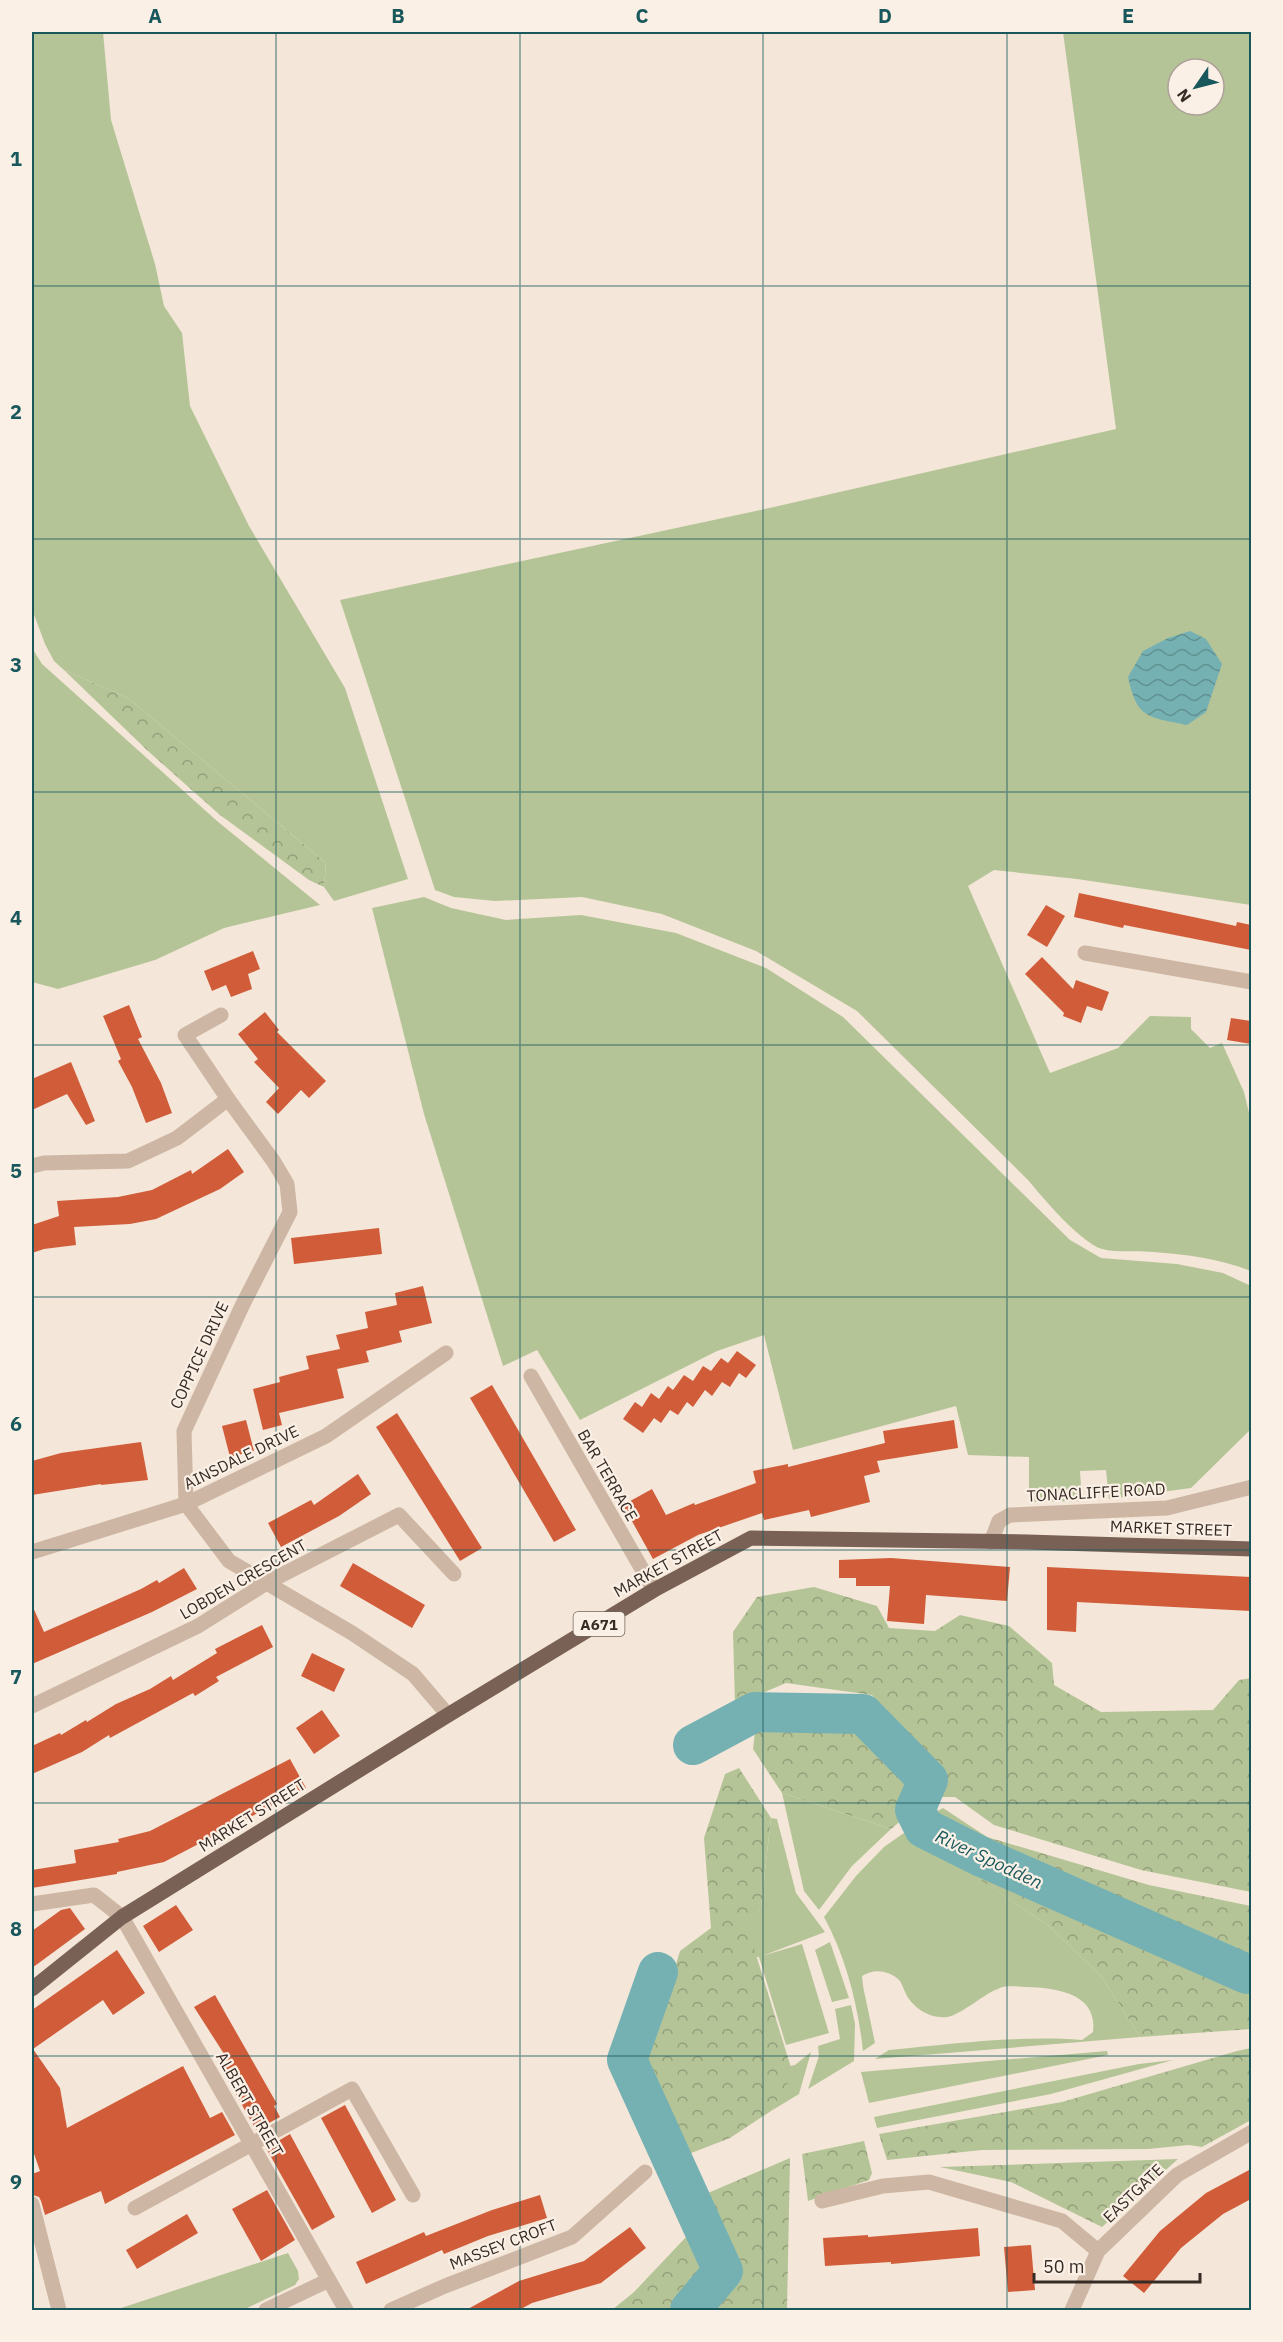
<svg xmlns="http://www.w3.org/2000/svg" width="1283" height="2342" viewBox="0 0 1283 2342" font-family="'IBM Plex Sans',sans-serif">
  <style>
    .green { fill: #b5c497; fill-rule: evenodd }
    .forest { fill: url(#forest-crowns) }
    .water { fill: url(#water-waves) }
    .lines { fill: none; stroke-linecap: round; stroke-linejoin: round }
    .river { stroke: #75b1b3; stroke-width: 40 }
    .building { fill: #d15c39 }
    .street { stroke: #cdb6a3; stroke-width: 15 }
    .primary { stroke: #7a6155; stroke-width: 15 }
    .grid { fill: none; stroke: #18585c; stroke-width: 1.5; stroke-opacity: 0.55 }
    .labels { text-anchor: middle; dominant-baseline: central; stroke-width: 4.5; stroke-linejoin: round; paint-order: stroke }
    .shield { fill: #fbf0e5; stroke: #72665f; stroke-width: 1.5 }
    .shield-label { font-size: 15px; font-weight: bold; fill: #372b26 }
    .street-label { font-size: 16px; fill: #372b26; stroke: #fbf0e5 }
    .water-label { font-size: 18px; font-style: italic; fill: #18585c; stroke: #fbf0e5 }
    .neatline { fill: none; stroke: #18585c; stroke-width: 2 }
    .grid-label { font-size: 20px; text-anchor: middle; font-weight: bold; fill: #18585c }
  </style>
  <defs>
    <pattern id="forest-crowns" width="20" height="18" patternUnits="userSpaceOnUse" patternTransform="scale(1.5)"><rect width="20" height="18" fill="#b5c497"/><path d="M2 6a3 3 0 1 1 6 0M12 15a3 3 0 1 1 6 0" fill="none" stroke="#949f7b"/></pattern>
    <pattern id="water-waves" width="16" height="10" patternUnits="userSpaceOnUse" patternTransform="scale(1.5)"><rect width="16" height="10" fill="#75b1b3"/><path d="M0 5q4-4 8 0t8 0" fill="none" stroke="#619091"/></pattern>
  </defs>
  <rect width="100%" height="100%" fill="#f4e6d8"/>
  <g class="green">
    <path d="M32,32H103L111,120L155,264L164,306L182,333L190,406L249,526L345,688L408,879L334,901L324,887L326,863L128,698L64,670L54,661L45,644L32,609Z"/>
    <path d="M1063,32H1251V905L1077,879L994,870L968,886L1050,1073L1118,1048L1150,1016L1191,1017V1029L1210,1048L1222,1043L1244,1092L1251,1121V1271C1220,1259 1186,1254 1153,1252C1137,1250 1117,1253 1102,1249C1081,1243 1042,1197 1028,1180L857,1011L756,951L662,914L582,897L495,901L454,897L435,890L340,600L774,507L1116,429ZM1178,69H1214V105H1178Z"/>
    <path d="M32,648L42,664L217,821L320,905L224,928L155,960L58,989L32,982Z"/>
    <path d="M424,897L451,908L506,920L581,915L676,933L766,968L843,1017L1070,1240L1101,1258L1177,1264L1223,1273L1251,1286V1429L1191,1488L1109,1499L1106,1470L1080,1471L1082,1501L1029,1502V1457L968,1455L956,1406L793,1450L764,1335L717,1351L580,1420L537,1350L503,1366L424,1114L372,908Z"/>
    <path d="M782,1793L891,1829L852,1866L819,1910L804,1891Z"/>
    <path d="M771,1818L777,1819L796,1893L825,1932L762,1956L802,1944L829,2033L786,2045L759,1957H756L748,1932L761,1906Z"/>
    <path d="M911,1828L922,1840L1049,1926L1101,1976L1140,2037L875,2059L889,2050C953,2044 1018,2035 1082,2040L1093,2032C1098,1993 1056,1988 1027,1987C1019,1987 1007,1985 1000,1988C985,1993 961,2015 947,2017C930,2019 913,2008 906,1994C904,1990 902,1984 900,1981C890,1970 874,1968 862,1976L863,1986L875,2043L863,2051C858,2005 846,1957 824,1917L856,1876L884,1847Z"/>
    <path d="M830,1942L849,1998L832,2002L815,1950Z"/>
    <path d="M851,2005L855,2024L854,2061L808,2089L819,2056L818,2046L840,2039L835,2009Z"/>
    <path d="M1107,2051L1108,2055L869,2103L861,2072Z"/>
    <path d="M811,2052L799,2094L771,2111L792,2074L790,2066L795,2065Z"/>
    <path d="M1173,2060L1051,2094L877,2128L874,2117L1139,2064Z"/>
    <path d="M288,2253L298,2271L299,2279L295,2285L243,2310H115Z"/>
  </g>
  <g class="forest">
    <path d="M64,670L128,698L326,863L324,887L309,880L220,815L148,751Z"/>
    <path d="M814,1587L877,1606L889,1628L935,1631L960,1615L1009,1626L1052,1663L1054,1685L1101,1712L1213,1710L1239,1680L1251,1678V1892L1141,1870L994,1825L955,1797H936L933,1776L872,1695L786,1683L735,1705L733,1632L757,1597Z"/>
    <path d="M756,1724L854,1729L919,1781L904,1818L891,1829L782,1793L753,1749Z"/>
    <path d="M739,1768L771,1818L761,1906L749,1932L793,2074L771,2111L730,2138L681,2157L644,2071L680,1951L711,1928L704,1838L725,1774Z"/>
    <path d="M943,1808L987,1837L1149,1885L1251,1906V1964L970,1846L928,1825L924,1819Z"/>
    <path d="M921,1840L1246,1981H1251V2029L1140,2037L1101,1976L1049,1926Z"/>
    <path d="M1251,2048V2120L1202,2147L1189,2145L1148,2149L982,2150L887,2160L879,2134L1062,2102L1237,2051Z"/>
    <path d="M864,2141L872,2173L869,2180L808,2201L802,2154Z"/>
    <path d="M790,2158L787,2310H706L734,2277L701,2196Z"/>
    <path d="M1178,2159L1102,2227L1011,2182L940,2167Z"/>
    <path d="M683,2203L714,2273L681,2310H612L634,2292L687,2236L674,2204Z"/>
  </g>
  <path class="water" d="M1190,631L1206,639L1222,664L1206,712L1187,725C1148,717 1137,719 1128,677L1143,651L1168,638Z"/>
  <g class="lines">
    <g class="river">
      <path d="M693,1745L755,1712L863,1714L928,1780L915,1810L924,1828L984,1858L1247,1974L1252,1973"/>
      <path d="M658,1972L627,2060L723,2271L690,2310"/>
    </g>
  </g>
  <g class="building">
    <path d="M1079,893L1236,926L1237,922L1251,925V950L1124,925L1123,928L1074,917Z"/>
    <path d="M1046,905L1065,916L1047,947L1027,935Z"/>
    <path d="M253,951L260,969L248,974L252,989L231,997L226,985L212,991L204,971Z"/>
    <path d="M1042,957L1073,989L1076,980L1109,992L1102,1011L1087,1006L1081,1023L1063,1016L1064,1013L1025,974Z"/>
    <path d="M129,1005L142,1037L138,1039L161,1083L172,1113L146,1123L132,1087L118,1061L121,1059L103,1016Z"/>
    <path d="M265,1012L279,1030L277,1032L326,1081L309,1098L301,1090L278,1114L266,1102L279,1088L254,1062L258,1059L238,1034Z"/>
    <path d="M1231,1018L1251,1021V1044L1227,1040Z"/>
    <path d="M71,1062L95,1121L86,1125L67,1094L32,1110V1079Z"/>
    <path d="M228,1149L244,1172L220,1189L156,1219L130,1224L74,1227L76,1245L44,1249L32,1253V1225L59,1216L57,1201L118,1197L152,1190L191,1170L192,1174Z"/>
    <path d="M379,1228L382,1254L294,1264L291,1238Z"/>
    <path d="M423,1286L432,1323L399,1331L402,1342L366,1351L369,1362L337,1369L344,1398L279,1413L282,1425L263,1430L253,1389L280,1382L279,1377L309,1369L306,1356L340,1349L336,1335L368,1328L365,1312L397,1305L395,1293Z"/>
    <path d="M737,1351L756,1365L746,1378L739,1373L730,1387L722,1382L712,1396L705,1390L693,1407L687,1402L678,1415L670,1410L661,1423L654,1418L643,1433L623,1419L635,1402L642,1407L651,1393L659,1399L668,1386L673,1390L684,1375L693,1381L703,1366L711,1371L721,1358L728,1363Z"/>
    <path d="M492,1385L576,1530L554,1542L470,1398Z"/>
    <path d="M397,1413L482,1548L460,1561L376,1427Z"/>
    <path d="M246,1420L254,1451L230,1457L222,1426Z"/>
    <path d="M954,1420L958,1448L877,1461L880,1472L864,1476L870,1502L811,1517L809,1510L764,1520L762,1513L698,1535L653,1559L623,1505L652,1489L666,1515L694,1503L695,1505L756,1483L753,1471L788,1464V1467L885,1443L883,1431Z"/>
    <path d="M141,1442L148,1480L101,1485V1484L32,1495V1461L61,1453Z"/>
    <path d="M358,1474L371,1494L339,1516L281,1547L268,1523L311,1500L314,1505Z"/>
    <path d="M891,1558L1010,1567L1007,1601L926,1595L924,1624L887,1621L890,1586H856V1578H839V1560Z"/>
    <path d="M353,1563L425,1605L412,1628L340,1586Z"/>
    <path d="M1047,1567L1251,1577V1611L1077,1602L1076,1632L1047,1630Z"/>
    <path d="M184,1568L197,1589L152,1612L32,1664V1605L44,1632L141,1589L157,1580L159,1583Z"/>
    <path d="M262,1625L273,1647L216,1677L219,1681L195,1696L193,1693L110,1738L109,1735L82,1752L32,1774V1746L60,1733L61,1735L86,1720L87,1722L116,1704L150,1689L171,1676L173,1680L217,1653L215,1649Z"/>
    <path d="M312,1653L345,1669L334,1692L301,1676Z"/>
    <path d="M322,1710L340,1736L314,1754L296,1728Z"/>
    <path d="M290,1759L306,1788L164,1862L117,1872V1874L32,1888V1870L76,1863L74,1850L119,1842L118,1839L150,1831Z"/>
    <path d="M176,1905L193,1930L159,1952L143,1926Z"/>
    <path d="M70,1908L85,1929L32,1968V1931L61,1910Z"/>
    <path d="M117,1950L145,1993L113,2015L103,2000L33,2049L60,2088L67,2128L183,2066L210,2118L222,2112L235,2135L105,2204L101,2191L45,2215L41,2201L39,2197L33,2195L32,2186V2174L40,2171L32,2148V2010Z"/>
    <path d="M215,1995L277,2104L274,2106L280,2117L256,2130L218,2062L226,2057L194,2007Z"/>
    <path d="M345,2105L396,2200L372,2213L321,2118Z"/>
    <path d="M290,2134L335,2217L312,2230L266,2148Z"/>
    <path d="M1251,2169V2199L1223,2214L1181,2248L1144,2293L1123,2276L1160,2231L1206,2193Z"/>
    <path d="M267,2190L295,2240L261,2261L232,2209Z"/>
    <path d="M540,2195L547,2218L488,2236L444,2254L442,2250L366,2284L356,2262L424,2232L426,2236L492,2210Z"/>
    <path d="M187,2214L198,2233L137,2269L126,2250Z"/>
    <path d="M630,2227L646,2248L601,2283L532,2303L519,2310H466L519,2281L584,2261Z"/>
    <path d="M978,2228L980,2256L891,2264V2262L825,2266L823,2238L868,2235V2237Z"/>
    <path d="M1031,2245L1035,2290L1008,2292L1004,2247Z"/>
  </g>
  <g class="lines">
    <g class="street">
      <path d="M1085,953L1252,982"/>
      <path d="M221,1015L185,1035L228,1099L274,1162L287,1184L290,1212L243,1304L184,1431L186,1504L229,1561L352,1633L413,1674L448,1715"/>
      <path d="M32,1166L44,1163L128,1161L177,1138L228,1099"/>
      <path d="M531,1376L654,1590"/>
      <path d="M991,1542L999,1521L1010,1515L1167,1508L1252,1487"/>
      <path d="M32,1552L186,1504L326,1436L446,1353"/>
      <path d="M32,1706L198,1626L268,1582L399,1515L454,1574"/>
      <path d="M32,1904L94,1895L122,1917L346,2310"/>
      <path d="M822,2201L883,2186L929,2182L1062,2221L1098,2251"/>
      <path d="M32,2204L59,2310"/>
      <path d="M135,2208L352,2089L413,2195"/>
      <path d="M266,2310L327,2281"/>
      <path d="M391,2310L445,2286L572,2237L645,2172"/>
      <path d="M1072,2310L1098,2251L1177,2175L1252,2132"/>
    </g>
    <path class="primary" d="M32,1989L122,1917L448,1715L654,1590L751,1538L1028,1542L1252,1549"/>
  </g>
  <path class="grid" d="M276,32V2310M520,32V2310M763,32V2310M1007,32V2310M32,286H1252M32,539H1252M32,792H1252M32,1045H1252M32,1297H1252M32,1550H1252M32,1803H1252M32,2056H1252"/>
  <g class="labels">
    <rect class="shield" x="573.5" y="1612" width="51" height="24" rx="4.5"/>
    <g class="shield-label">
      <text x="599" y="1624">A671</text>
    </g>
    <g class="street-label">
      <text transform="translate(199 1355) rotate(-65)">COPPICE DRIVE</text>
      <text transform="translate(241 1457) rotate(-26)">AINSDALE DRIVE</text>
      <text transform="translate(608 1475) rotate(60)">BAR TERRACE</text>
      <text transform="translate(1096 1492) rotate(-3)">TONACLIFFE ROAD</text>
      <text transform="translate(1171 1528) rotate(2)">MARKET STREET</text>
      <text transform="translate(668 1563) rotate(-29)">MARKET STREET</text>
      <text transform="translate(243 1579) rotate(-30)">LOBDEN CRESCENT</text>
      <text transform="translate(252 1815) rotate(-32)">MARKET STREET</text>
      <text transform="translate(250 2104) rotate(60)">ALBERT STREET</text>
      <text transform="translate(1133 2193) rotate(-44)">EASTGATE</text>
      <text transform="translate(503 2244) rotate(-21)">MASSEY CROFT</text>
    </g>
    <g class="water-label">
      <text transform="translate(989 1859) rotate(25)">River Spodden</text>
    </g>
  </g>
  <rect width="1283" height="2342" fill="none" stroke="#fbf0e5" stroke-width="66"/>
  <g transform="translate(1196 87) rotate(235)"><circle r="28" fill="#fbf0e5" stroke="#ada199" stroke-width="1.5"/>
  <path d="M0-4.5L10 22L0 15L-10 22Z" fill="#18585c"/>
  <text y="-9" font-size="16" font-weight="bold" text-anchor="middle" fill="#372b26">N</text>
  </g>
  <path d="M1034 2273v9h166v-9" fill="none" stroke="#372b26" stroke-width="3"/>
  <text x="1043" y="2273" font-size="18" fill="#372b26" stroke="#fbf0e5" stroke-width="4.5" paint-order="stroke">50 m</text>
  <rect x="33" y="33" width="1217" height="2276" class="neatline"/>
  <g class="grid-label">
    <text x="155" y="23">A</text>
    <text x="398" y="23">B</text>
    <text x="642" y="23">C</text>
    <text x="885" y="23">D</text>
    <text x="1128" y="23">E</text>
    <text x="16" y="166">1</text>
    <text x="16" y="419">2</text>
    <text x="16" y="672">3</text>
    <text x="16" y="925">4</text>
    <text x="16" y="1178">5</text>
    <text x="16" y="1431">6</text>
    <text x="16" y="1684">7</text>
    <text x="16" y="1936">8</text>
    <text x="16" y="2189">9</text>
  </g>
</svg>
